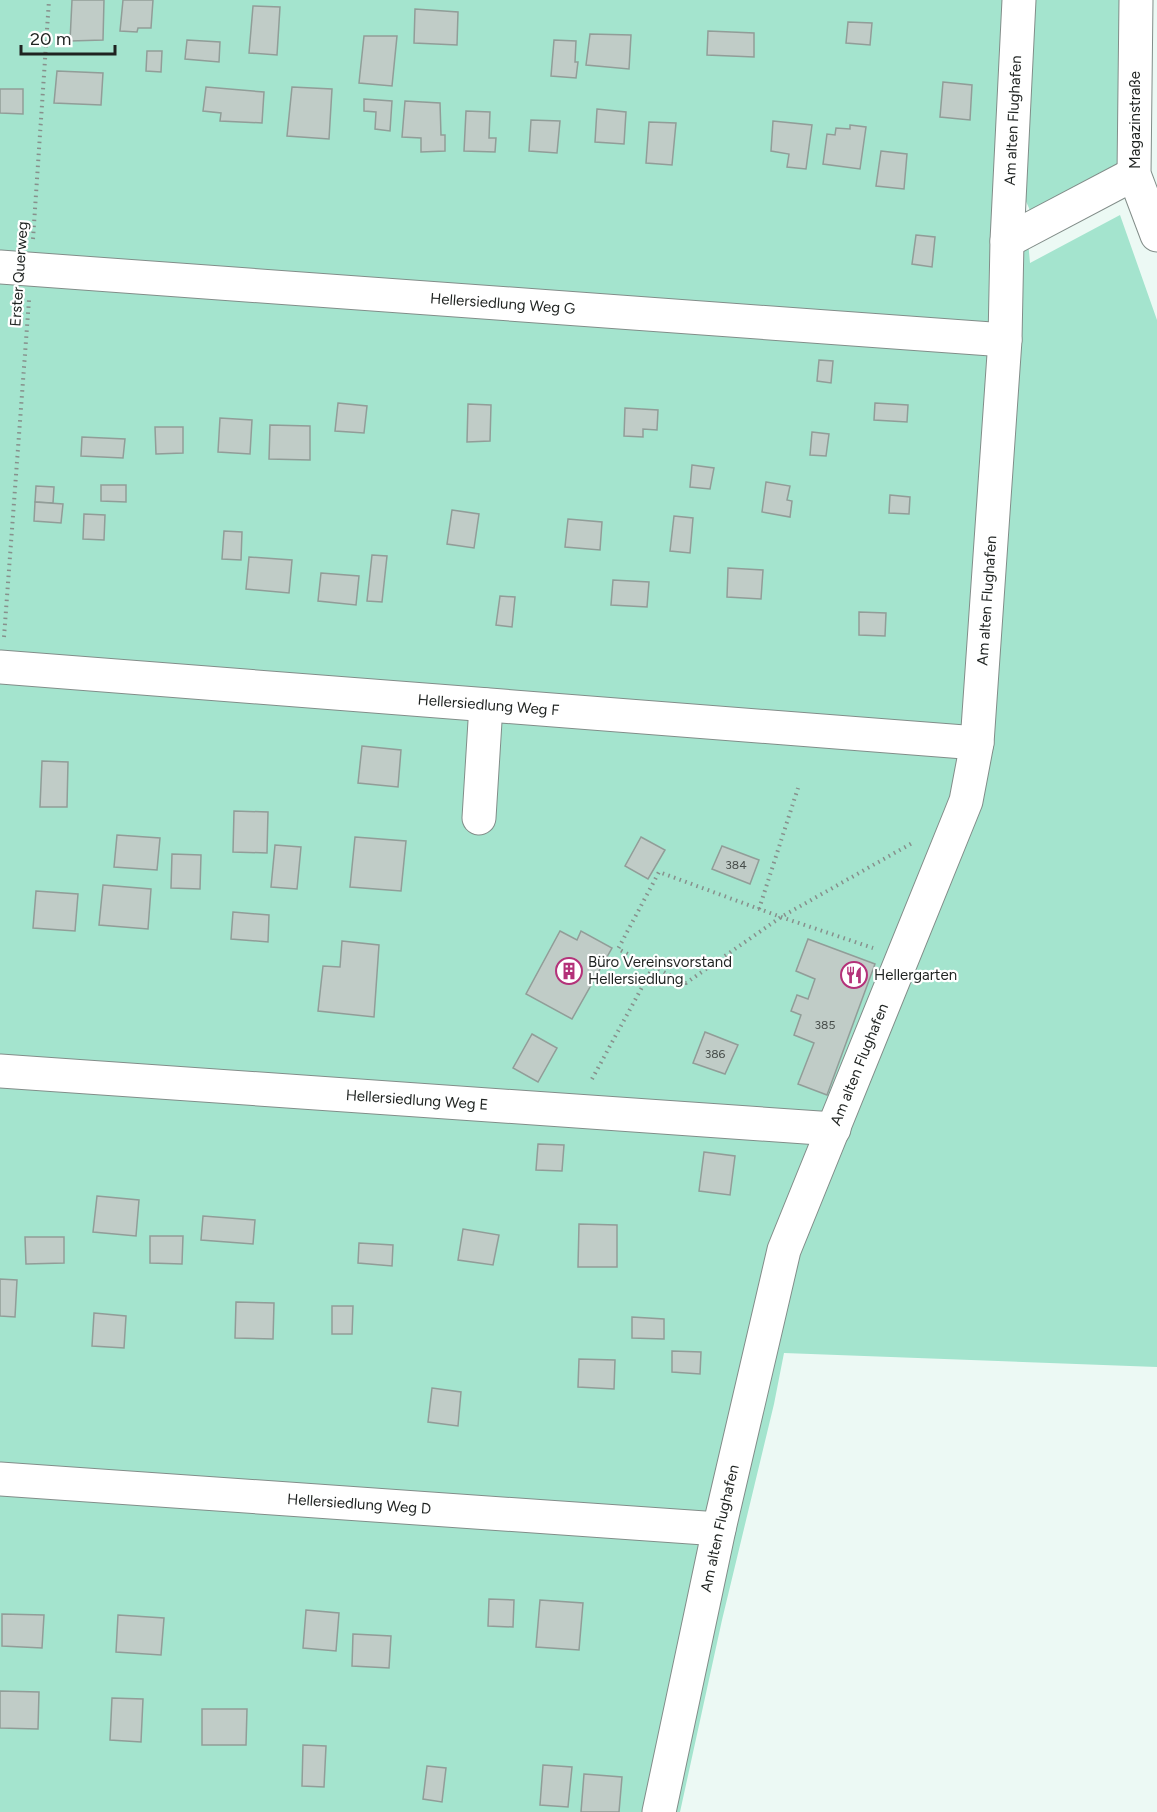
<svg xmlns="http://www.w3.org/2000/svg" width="1157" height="1812" viewBox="0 0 1157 1812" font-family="Figtree,sans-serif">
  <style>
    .green { fill: #a4e4ce }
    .building { fill: #c0ccc7; stroke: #919d98; stroke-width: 1.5 }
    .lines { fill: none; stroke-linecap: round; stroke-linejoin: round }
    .minor-casing { stroke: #828d89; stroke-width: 35 }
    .path { stroke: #87908c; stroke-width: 4; stroke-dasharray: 1.5 4.5; stroke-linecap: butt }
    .minor { stroke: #fff; stroke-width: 33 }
    .labels { text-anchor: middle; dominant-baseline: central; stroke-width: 4.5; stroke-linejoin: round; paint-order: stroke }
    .number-label { font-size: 12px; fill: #474d4a }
    .street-label { font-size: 15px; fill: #1f2321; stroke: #fff }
    .poi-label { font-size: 15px; fill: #1f2321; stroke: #fff; text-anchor: start }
  </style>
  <rect width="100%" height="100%" fill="#ecf9f4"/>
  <path class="green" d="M0,0H1122L1119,171L1033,217L1024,197L1030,263L1120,215L1157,320V1367L784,1353L774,1404L722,1620L680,1812H0Z"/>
  <g class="building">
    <path d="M72,0H104L103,40L70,41Z"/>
    <path d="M123,0H153L151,28H138L137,32L120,31Z"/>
    <path d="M253,6L280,7L277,55L249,53Z"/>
    <path d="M415,9L458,12L457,45L414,43Z"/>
    <path d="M848,22L872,23L870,45L846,43Z"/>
    <path d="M708,31L754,33V57L707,55Z"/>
    <path d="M590,34L631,35L629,69L586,65Z"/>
    <path d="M364,36H397L392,86L359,83Z"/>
    <path d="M187,40L220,42L219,62L185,59Z"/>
    <path d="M554,40L576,41L575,62H578L576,78L551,76Z"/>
    <path d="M147,51H162L161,72L146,71Z"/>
    <path d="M57,71L103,73L101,105L54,103Z"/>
    <path d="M943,82L972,85L970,120L940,117Z"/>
    <path d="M206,87L264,92L262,123L220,121L221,113L203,111Z"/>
    <path d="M292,87L332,89L329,139L287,136Z"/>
    <path d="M0,89H23V114L0,113Z"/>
    <path d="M364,99L392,101L390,131L375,129L376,112L364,111Z"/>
    <path d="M405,101L440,103L441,135H445V151L421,152V138L402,137Z"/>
    <path d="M597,109L626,112L624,144L595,142Z"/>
    <path d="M466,111L490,112L489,138H496L495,152L464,151Z"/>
    <path d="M531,120L560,121L557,153L529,151Z"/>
    <path d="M773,121L812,125L806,169L787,167L789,154L771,151Z"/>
    <path d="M649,122L676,123L672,165L646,163Z"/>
    <path d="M850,125L866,127L860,169L823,164L827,134L835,135L836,128L850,129Z"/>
    <path d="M881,151L907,154L904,189L876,186Z"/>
    <path d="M916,235L935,237L932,267L912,264Z"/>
    <path d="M819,360L833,361L831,383L817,381Z"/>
    <path d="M338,403L367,406L364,433L335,431Z"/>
    <path d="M875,403L908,405L907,422L874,420Z"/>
    <path d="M468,404L491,405L490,441L467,442Z"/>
    <path d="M625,408L658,410L657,430L643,429V437L624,436Z"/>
    <path d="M220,418L252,420L250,454L218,452Z"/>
    <path d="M270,425L310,426V460L269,459Z"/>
    <path d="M155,427H183V453L156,454Z"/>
    <path d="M812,432L829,434L826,456L810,455Z"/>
    <path d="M82,437L125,439L123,458L81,456Z"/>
    <path d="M692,465L714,468L710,489L690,487Z"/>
    <path d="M766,482L790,486L787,500L792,501L790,517L762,512Z"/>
    <path d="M101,485H126V502L101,501Z"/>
    <path d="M36,486L54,487L53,503L35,502Z"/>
    <path d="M890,495L910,497L909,514L889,513Z"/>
    <path d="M35,502L63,504L61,523L34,521Z"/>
    <path d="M452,510L479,514L474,548L447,544Z"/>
    <path d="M84,514L105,515L104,540L83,539Z"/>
    <path d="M674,516L693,518L690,553L670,551Z"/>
    <path d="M568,519L602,522L600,550L565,547Z"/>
    <path d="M224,531L242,532L241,560L222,559Z"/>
    <path d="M372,555L387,556L382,602L367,601Z"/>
    <path d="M249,557L292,560L289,593L246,589Z"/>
    <path d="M728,568L763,570L761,599L727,597Z"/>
    <path d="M321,573L359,576L356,605L318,601Z"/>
    <path d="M613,580L649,582L647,607L611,605Z"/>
    <path d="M500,596L515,597L512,627L496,625Z"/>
    <path d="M859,612L886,613L885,636L859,635Z"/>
    <path d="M362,746L401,750L398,787L358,783Z"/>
    <path d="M42,761L68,762L67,807H40Z"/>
    <path d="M234,811L268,812L267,853L233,852Z"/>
    <path d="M117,835L160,838L157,870L114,867Z"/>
    <path d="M355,837L406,841L401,891L350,887Z"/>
    <path d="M641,837L665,850L648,879L625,866Z"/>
    <path d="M275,845L301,847L297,889L271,887Z"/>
    <path d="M722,846L759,860L750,884L712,869Z"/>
    <path d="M172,854L201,855L200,889L171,888Z"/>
    <path d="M103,885L151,889L148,929L99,925Z"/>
    <path d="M36,891L78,894L75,931L33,928Z"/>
    <path d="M233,912L269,915L268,942L231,939Z"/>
    <path d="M560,931L577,940L581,931L612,948L572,1019L526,994Z"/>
    <path d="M808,939L875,964L827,1095L798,1084L814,1043L794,1035L801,1015L791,1011L797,995L808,999L815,979L796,971Z"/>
    <path d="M342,941L379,945L374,1017L318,1011L323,966L340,967Z"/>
    <path d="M705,1032L738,1045L725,1074L693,1063Z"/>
    <path d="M532,1034L557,1048L538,1082L513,1068Z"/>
    <path d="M538,1144L564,1145L562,1171L536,1170Z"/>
    <path d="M704,1152L735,1156L730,1195L699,1191Z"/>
    <path d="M97,1196L139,1200L136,1236L93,1232Z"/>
    <path d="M203,1216L255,1220L253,1244L201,1240Z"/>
    <path d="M579,1224L617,1225V1267H578Z"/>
    <path d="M463,1229L499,1235L493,1265L458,1260Z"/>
    <path d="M150,1236H183L182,1264L150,1263Z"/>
    <path d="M25,1237H64V1263L26,1264Z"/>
    <path d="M359,1243L393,1245L392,1266L358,1263Z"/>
    <path d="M0,1279L17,1280L15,1317L0,1316Z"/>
    <path d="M236,1302L274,1303L273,1339L235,1338Z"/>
    <path d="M332,1306H353L352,1334H332Z"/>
    <path d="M94,1313L126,1316L124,1348L92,1346Z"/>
    <path d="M632,1317L664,1319V1339L632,1338Z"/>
    <path d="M672,1351L701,1352L700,1374L672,1372Z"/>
    <path d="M579,1359L615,1360L614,1389L578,1387Z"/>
    <path d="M432,1388L461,1392L458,1426L428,1422Z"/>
    <path d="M489,1599L514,1600L513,1627L488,1626Z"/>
    <path d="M540,1600L583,1603L579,1650L536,1647Z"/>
    <path d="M306,1610L339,1613L336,1651L303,1648Z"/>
    <path d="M2,1614L44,1615L42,1648L2,1646Z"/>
    <path d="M118,1615L164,1618L161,1655L116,1652Z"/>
    <path d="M353,1634L391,1636L389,1668L352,1666Z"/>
    <path d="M0,1691L39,1692L38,1729L0,1728Z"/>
    <path d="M112,1698L143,1699L141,1742L110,1740Z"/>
    <path d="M202,1709H247L246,1745H202Z"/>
    <path d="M303,1745L326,1746L324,1787L302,1786Z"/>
    <path d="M543,1765L572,1767L568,1807L540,1805Z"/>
    <path d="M427,1766L446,1768L442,1802L423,1799Z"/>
    <path d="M584,1774L622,1777L619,1812H581Z"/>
  </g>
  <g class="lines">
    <defs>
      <g id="minor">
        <path d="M1136,0L1134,174L1157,235"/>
        <path d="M1007,241L1134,174"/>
        <path id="s1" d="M0,267L1005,340"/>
        <path id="s2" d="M0,667L977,743"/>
        <path d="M479,818L486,705"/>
        <path id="s3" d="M0,1071L834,1129"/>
        <path id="s4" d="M0,1479L719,1529"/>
        <path id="s5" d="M659,1812L719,1529L784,1250L960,816L966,801L977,743L1005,340L1007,241L1019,0"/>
      </g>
    </defs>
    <use href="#minor" class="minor-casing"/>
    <g class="path">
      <path d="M33,239L49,0"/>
      <path d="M4,637L29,300"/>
      <path d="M759,909L798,788"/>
      <path d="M653,967L686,983L781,917L914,842"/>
      <path d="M592,1079L653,967L618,949L659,872L781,917L873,948"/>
    </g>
    <use href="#minor" class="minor"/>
  </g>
  <defs>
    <symbol id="building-ring" viewBox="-11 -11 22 22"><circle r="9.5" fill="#fff" stroke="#b43179" stroke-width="1.5"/><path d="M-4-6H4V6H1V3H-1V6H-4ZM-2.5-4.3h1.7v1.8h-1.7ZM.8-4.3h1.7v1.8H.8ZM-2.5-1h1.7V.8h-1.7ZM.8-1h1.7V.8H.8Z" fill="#b43179"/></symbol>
    <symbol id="restaurant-ring" viewBox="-11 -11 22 22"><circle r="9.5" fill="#fff" stroke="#b43179" stroke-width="1.5"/><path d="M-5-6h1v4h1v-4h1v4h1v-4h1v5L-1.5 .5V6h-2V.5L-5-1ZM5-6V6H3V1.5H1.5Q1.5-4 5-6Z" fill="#b43179"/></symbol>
  </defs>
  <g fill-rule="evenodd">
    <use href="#building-ring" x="554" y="956" width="30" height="30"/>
    <use href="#restaurant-ring" x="839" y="960" width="30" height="30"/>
  </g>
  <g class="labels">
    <g class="number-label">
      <text x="736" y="865">384</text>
      <text x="825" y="1025">385</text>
      <text x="715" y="1054">386</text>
    </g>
    <g class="street-label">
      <text stroke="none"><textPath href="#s5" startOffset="1743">Am alten Flughafen</textPath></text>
      <text transform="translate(1135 120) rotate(-90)">Magazinstraße</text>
      <text transform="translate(19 274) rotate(-86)">Erster Querweg</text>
      <text stroke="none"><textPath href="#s1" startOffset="504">Hellersiedlung Weg G</textPath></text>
      <text stroke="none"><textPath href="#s5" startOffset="1262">Am alten Flughafen</textPath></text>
      <text stroke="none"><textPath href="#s2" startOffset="490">Hellersiedlung Weg F</textPath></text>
      <text stroke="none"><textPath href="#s5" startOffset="776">Am alten Flughafen</textPath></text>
      <text stroke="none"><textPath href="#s3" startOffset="418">Hellersiedlung Weg E</textPath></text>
      <text stroke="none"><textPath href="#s4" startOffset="360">Hellersiedlung Weg D</textPath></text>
      <text stroke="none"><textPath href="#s5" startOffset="290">Am alten Flughafen</textPath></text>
    </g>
    <g class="poi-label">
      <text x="588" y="962">Büro Vereinsvorstand<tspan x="588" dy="17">Hellersiedlung</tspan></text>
      <text x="874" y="975">Hellergarten</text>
    </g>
  </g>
  <path d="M21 45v9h94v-9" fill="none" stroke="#1f2321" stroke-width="3"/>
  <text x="30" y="45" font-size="18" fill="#1f2321" stroke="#ffffff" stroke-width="4.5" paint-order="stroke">20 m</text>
</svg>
